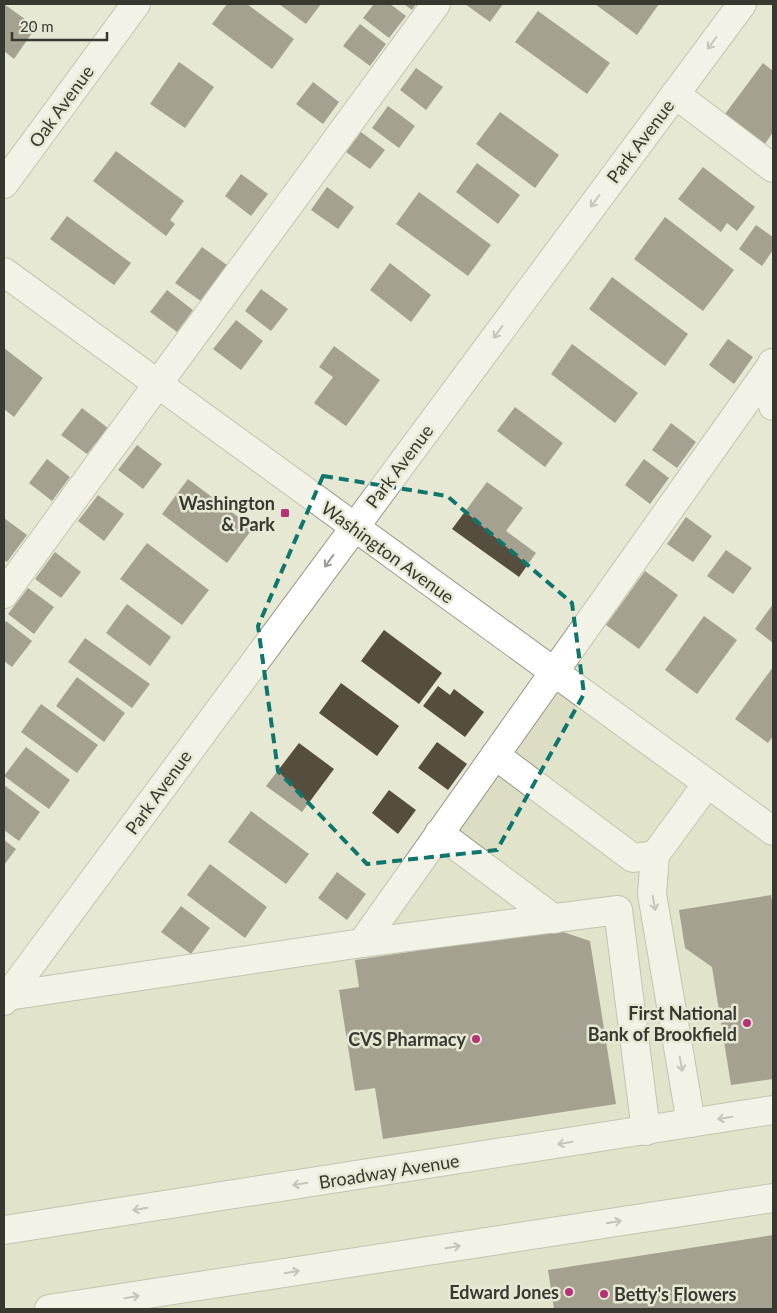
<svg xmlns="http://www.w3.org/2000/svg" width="777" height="1313" viewBox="0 0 777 1313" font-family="Lato,sans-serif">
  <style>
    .built { fill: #dcddc2 }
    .building { fill: #554d3e }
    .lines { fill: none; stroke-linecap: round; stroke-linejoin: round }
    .minor-casing { stroke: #989986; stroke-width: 30 }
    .minor { stroke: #fff; stroke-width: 28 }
    .oneway { stroke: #9b9c98 }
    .marked { fill: none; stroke: #0f766e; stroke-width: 4; stroke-dasharray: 10 6; stroke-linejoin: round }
    .poi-dot { fill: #b63175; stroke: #e7e8d4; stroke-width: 2 }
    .labels { text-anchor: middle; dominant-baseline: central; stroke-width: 5; stroke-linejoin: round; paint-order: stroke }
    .street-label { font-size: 18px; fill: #373830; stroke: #e7e8d4 }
    .poi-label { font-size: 18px; font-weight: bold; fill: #373830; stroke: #e7e8d4; text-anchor: end }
  </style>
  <rect width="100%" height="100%" fill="#e7e8d4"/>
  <path class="built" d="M554,672L773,831V1309H4V1001L362,943Z"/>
  <g class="building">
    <path d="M4,4L36,27L14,59L4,51Z"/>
    <path d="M227,4H247L294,39L272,69L212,24Z"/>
    <path d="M279,4H321L306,24Z"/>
    <path d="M374,4H390L406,16L389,38L363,18Z"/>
    <path d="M404,4H416L412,10Z"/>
    <path d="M465,4H503L490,22Z"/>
    <path d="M595,4H659L637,35Z"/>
    <path d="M538,11L610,63L587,94L515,42Z"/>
    <path d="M360,24L386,44L370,66L343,46Z"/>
    <path d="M179,62L214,87L185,128L150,104Z"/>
    <path d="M763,63L773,71V132L765,144L725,114Z"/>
    <path d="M416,68L443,87L426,110L400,90Z"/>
    <path d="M313,82L339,102L323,124L296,104Z"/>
    <path d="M388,106L415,126L399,148L372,128Z"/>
    <path d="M500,112L559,155L535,188L476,144Z"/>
    <path d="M361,132L385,150L370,169L346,152Z"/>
    <path d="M116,151L184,201L170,220L175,224L166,236L93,181Z"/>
    <path d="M477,163L520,195L498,224L456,192Z"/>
    <path d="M703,167L755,207L737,231L727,223L721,232L678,199Z"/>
    <path d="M241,174L268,194L251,216L225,196Z"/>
    <path d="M327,187L354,207L338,229L311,210Z"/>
    <path d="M419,192L491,245L468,276L396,224Z"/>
    <path d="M67,216L131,263L114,285L50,239Z"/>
    <path d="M665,217L734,270L703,311L634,259Z"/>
    <path d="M756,225L773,237V250L762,266L739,249Z"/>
    <path d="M202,247L227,265L201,301L175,283Z"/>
    <path d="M390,263L431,295L411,322L370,290Z"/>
    <path d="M612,277L688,334L665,366L589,309Z"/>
    <path d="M261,289L288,309L271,331L245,311Z"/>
    <path d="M167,290L193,310L177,332L150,312Z"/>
    <path d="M236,320L263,341L241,370L213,349Z"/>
    <path d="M728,339L753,357L734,384L709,365Z"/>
    <path d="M572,344L638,393L615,423L551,374Z"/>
    <path d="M334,346L380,380L346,426L314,403L333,377L319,367Z"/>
    <path d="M4,348L43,378L14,417L4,409Z"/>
    <path d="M515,407L563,443L545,467L497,431Z"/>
    <path d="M82,408L108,428L87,454L61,435Z"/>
    <path d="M671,423L696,442L677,468L652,450Z"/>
    <path d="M137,445L162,464L143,489L118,470Z"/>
    <path d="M47,459L70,477L52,501L29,483Z"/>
    <path d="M644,459L669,478L650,504L625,485Z"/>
    <path d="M188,479L253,528L227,563L162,514Z"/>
    <path d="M487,482L523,508L506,531L536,553L519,577L452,529Z"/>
    <path d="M98,495L124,514L104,541L78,521Z"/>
    <path d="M686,517L712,536L693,562L667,544Z"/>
    <path d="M4,518L27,535L7,562L4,560Z"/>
    <path d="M147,543L209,590L182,625L120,579Z"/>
    <path d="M726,550L752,568L733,594L707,576Z"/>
    <path d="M55,552L81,572L61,598L35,579Z"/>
    <path d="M645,571L678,595L639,649L606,625Z"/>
    <path d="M28,588L54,607L34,634L8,614Z"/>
    <path d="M127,604L171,637L150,666L106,633Z"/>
    <path d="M773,604V643L755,629Z"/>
    <path d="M704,616L737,640L697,694L665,670Z"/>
    <path d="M6,621L32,641L12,667L4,661V625Z"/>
    <path d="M384,630L442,673L419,704L361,661Z"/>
    <path d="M85,638L150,684L132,708L68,662Z"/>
    <path d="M773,667V736L768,743L735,719Z"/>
    <path d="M77,677L125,713L104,742L56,706Z"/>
    <path d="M341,683L399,726L377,756L319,713Z"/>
    <path d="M438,686L450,695L454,689L484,712L465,737L423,706Z"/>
    <path d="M41,704L98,745L77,773L21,732Z"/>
    <path d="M437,742L467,764L448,790L418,768Z"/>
    <path d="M299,743L334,769L302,812L266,786Z"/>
    <path d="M26,747L70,780L49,809L4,776Z"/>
    <path d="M4,785L40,812L19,841L4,830Z"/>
    <path d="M389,790L416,810L398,834L372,813Z"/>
    <path d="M251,811L309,854L286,884L228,842Z"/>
    <path d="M4,840L16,849L4,865Z"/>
    <path d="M210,864L267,907L245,938L187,895Z"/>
    <path d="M337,872L366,894L347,920L318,898Z"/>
    <path d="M771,895L773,907V1079L731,1085L712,967L685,948L679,910Z"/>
    <path d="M181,906L210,928L191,954L161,932Z"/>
    <path d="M557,930L590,941L616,1104L383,1139L375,1088L355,1091L339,990L359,987L355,960Z"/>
    <path d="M773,1235V1309H554L548,1270Z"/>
  </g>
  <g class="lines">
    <defs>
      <g id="minor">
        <path d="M675,94L773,168"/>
        <path d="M4,184L136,4"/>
        <path d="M4,272L773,831"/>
        <path d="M772,363L770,384L773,406"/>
        <path d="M4,594L436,4"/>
        <path d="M495,755L633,858L655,855"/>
        <path d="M439,833L554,919"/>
        <path d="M362,943L771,366"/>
        <path d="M8,996L362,943L618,910L646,1131"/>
        <path d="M4,1001L742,4"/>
        <path d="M691,1123L652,894L655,855L707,784"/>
        <path d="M4,1230L773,1110"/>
        <path d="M49,1309L773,1198"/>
      </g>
    </defs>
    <use href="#minor" class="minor-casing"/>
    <use href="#minor" class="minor"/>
  </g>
  <defs><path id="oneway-shaft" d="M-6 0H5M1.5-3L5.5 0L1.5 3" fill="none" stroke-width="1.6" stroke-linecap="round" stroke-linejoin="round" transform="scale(1.25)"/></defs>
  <g class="oneway">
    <use href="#oneway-shaft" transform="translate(712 43) rotate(127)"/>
    <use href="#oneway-shaft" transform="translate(595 201) rotate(127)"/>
    <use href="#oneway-shaft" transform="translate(498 332) rotate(127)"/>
    <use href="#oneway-shaft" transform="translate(329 561) rotate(126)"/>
    <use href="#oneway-shaft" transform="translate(654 903) rotate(80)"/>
    <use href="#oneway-shaft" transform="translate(681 1064) rotate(80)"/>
    <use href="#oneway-shaft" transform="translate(725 1118) rotate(171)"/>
    <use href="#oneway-shaft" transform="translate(565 1143) rotate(171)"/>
    <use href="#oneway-shaft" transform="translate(300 1184) rotate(171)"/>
    <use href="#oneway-shaft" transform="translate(140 1209) rotate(171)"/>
    <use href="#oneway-shaft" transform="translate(614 1222) rotate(-9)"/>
    <use href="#oneway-shaft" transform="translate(453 1247) rotate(-9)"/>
    <use href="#oneway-shaft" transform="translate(292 1272) rotate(-9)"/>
    <use href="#oneway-shaft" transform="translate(132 1297) rotate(-9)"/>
  </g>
  <path d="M0 0H777V1313H0ZM323,476L447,496L572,603L584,694L497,850L367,864L278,771L258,626Z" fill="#e7e8d4" fill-opacity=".55" fill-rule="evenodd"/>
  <path class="marked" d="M323,476L447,496L572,603L584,694L497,850L367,864L278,771L258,626Z"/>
  <g class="poi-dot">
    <rect x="280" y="508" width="10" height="10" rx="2.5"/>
    <circle cx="747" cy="1023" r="5"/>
    <circle cx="476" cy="1039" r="5"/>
    <circle cx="569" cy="1292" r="5"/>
    <circle cx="604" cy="1294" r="5"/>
  </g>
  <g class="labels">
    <g class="street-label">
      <text transform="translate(61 106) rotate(-54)">Oak Avenue</text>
      <text transform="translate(640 141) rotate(-53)">Park Avenue</text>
      <text transform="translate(399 466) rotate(-53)">Park Avenue</text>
      <text transform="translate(388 552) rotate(36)">Washington Avenue</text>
      <text transform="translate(158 792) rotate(-54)">Park Avenue</text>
      <text transform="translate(389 1171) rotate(-9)">Broadway Avenue</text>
    </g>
    <g class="poi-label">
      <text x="275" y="503">Washington<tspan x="275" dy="21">&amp; Park</tspan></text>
      <text x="737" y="1013">First National<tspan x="737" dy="21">Bank of Brookfield</tspan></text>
      <text x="466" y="1039">CVS Pharmacy</text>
      <text x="559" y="1292">Edward Jones</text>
      <text x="614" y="1294" text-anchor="start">Betty's Flowers</text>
    </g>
  </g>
  <rect width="777" height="1313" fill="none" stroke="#373830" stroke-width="10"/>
  <path d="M12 32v8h95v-8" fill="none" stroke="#373830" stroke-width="2.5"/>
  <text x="20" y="32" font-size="15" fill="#373830" stroke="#e7e8d4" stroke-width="4" paint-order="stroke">20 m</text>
</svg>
